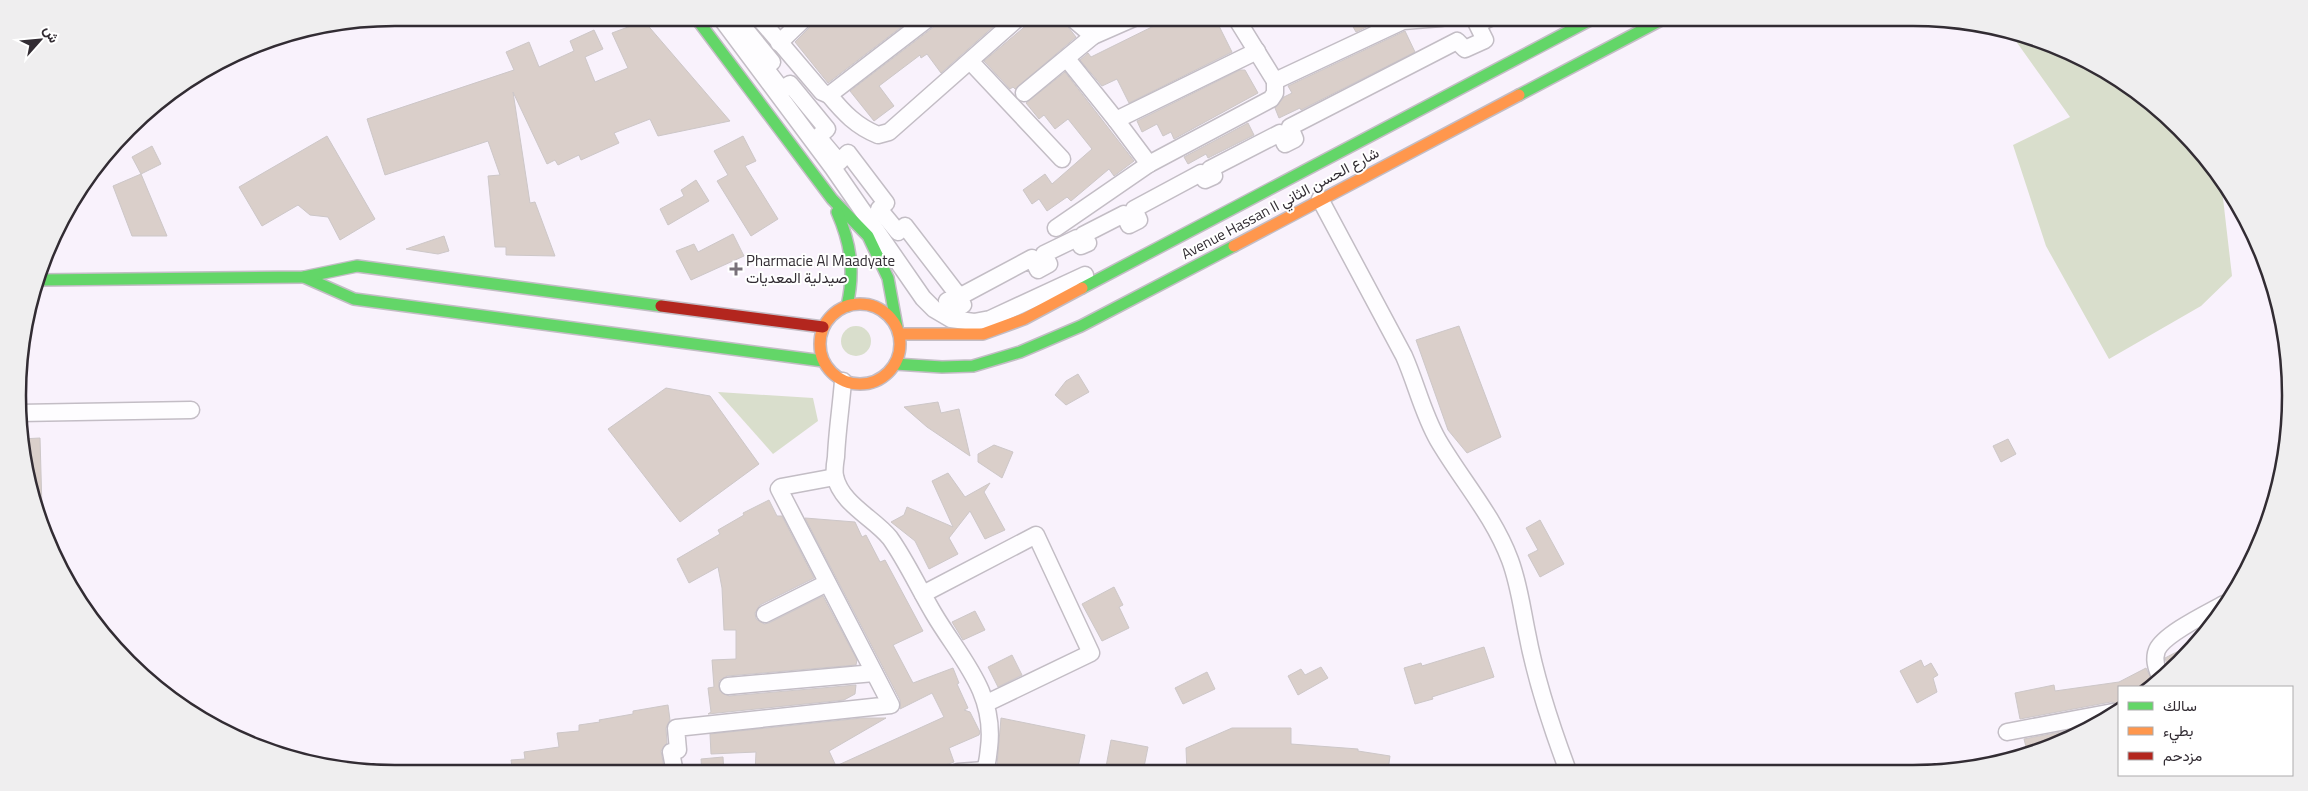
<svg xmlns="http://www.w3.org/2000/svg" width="2308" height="791" viewBox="0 0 2308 791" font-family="'Titillium Web',Vazirmatn,sans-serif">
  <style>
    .green { fill: #d9decc }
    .building { fill: #dacfca; stroke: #cdc7c8 }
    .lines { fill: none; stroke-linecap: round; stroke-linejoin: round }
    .street-casing { stroke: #c3bdc5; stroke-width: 19 }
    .fast-casing { stroke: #c3bdc5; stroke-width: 14 }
    .slow-casing { stroke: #c3bdc5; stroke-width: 14 }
    .jam-casing { stroke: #c3bdc5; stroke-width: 14 }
    .street { stroke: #fefdff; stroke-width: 16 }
    .fast { stroke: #63d668; stroke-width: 11 }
    .slow { stroke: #ff974d; stroke-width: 11 }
    .jam { stroke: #b3261e; stroke-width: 11 }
    .poi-dot { fill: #787179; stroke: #fff; stroke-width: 2 }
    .labels { text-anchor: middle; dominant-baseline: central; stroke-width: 4; stroke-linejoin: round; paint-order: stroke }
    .street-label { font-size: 15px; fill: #322c33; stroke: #fff }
    .poi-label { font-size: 15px; fill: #322c33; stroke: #fff; text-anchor: start }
    .rim { fill: none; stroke: #322c33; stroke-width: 2.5 }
  </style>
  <rect width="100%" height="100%" fill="#f9f2fc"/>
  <g class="green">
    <path d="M2008,30L2079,56L2142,95L2197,146L2221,181L2232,276L2201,306L2109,359L2046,246L2013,145L2070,117Z"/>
    <circle cx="856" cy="341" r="15"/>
    <path d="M718,392L813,398L818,421L773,454Z"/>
  </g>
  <g class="building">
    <path d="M815,18H913L828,83L795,42L812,25Z"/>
    <path d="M939,18H1003L941,73L927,54L921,58L920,55L879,86L894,106L874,121L850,91L935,26Z"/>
    <path d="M1035,18H1061L1076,37L1015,89L1013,87L1010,89L984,61Z"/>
    <path d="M1170,18H1215L1232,52L1129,103L1117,79L1102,86L1080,60L1088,53L1091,57Z"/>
    <path d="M1348,18H1383V19L1356,32Z"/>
    <path d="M644,21L730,121L658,136L650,119L614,133L619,143L601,151L581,160L579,155L558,165L555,160L547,164L513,92L530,203L535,202L555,256L506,255V247H495L488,176L500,175L488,141L385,175L367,119L514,70L506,52L529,42L539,67L574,51L570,41L594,30L603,49L585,57L595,82L628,68L612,33Z"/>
    <path d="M1405,31L1415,52L1301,110L1300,108L1279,118L1275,108L1284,97L1292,93L1288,86Z"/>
    <path d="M1240,70H1245L1258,93L1174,139L1171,132L1163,136L1157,124L1142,132L1137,121Z"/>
    <path d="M1065,72L1134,161L1114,176L1109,169L1071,201L1067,197L1047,211L1039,199L1032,204L1023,190L1045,174L1052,184L1092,149L1068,119L1055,129L1044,115L1039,119L1026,103Z"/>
    <path d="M1248,123L1254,135L1208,158L1206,154L1188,164L1184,157Z"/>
    <path d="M327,136L375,219L340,240L328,217L310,215L298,205L262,226L239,187Z"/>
    <path d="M743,136L756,161L745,166L778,219L751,236L717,181L728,175L714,151Z"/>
    <path d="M152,146L161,164L141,174L132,157Z"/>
    <path d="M141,174L167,236H132L113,186Z"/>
    <path d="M696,180L709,201L668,225L660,209L684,196L681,190Z"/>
    <path d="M733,234L744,256L691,280L676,251L694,244L698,252Z"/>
    <path d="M444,236L449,251L438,254L406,249Z"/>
    <path d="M1459,326L1501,437L1467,453L1448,430L1416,340Z"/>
    <path d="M1078,374L1089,392L1066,405L1055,395L1066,381Z"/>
    <path d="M666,388L710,396L759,464L680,522L608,429Z"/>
    <path d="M938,402L941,413L959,409L970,456L927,427L904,407Z"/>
    <path d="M40,438L42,508L37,509L30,493L21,439Z"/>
    <path d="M2008,439L2016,454L2001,462L1993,446Z"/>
    <path d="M994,445L1013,452L1002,478L978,462V454Z"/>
    <path d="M948,473L965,497L990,483L984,492L1005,530L985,539L970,511L949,538L958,554L929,569L915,541L891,522L904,515L907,507L953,527L932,481Z"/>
    <path d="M769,500L777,516H782L814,578L760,605L755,613L756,619L764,624L769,623L823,596L857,660L856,665L727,676L719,681L720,691L729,696L856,685L855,694L844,700L708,714L711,712L708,688L714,687L712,660L736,659V630H724L722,588L718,567L689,583L677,559L720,534L718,530L744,515L743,513Z"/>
    <path d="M805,518L855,522L862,537L866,535L880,562L885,560L923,631L893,645L913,683L953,668L959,683L957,684L968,708L964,710L970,712L980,732L979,735L949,748L954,762L940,767L888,769V772L755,773L756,752L711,754L710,734L862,718H886L829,751L836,766L944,717L932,693L900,709V700Z"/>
    <path d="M1540,520L1564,564L1540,577L1528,555L1538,550L1526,528Z"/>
    <path d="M1114,587L1123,605L1119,607L1129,628L1102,641L1082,604Z"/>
    <path d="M975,611L985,630L963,640L952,622Z"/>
    <path d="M2190,645L2169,671L2165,658Z"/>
    <path d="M1484,647L1494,677L1432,697L1433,699L1415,704L1404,668L1421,663L1422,666Z"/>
    <path d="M1012,655L1022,675L998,687L988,667Z"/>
    <path d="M1921,660L1924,667L1931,663L1938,675L1933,678L1937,692L1917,703L1900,671Z"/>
    <path d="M1321,667L1328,678L1298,695L1288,676L1301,669L1305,675Z"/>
    <path d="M2146,668L2154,685L2150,687H2119V704L2111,702L2020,719L2015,693L2054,685L2055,691L2119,682Z"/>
    <path d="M1207,672L1215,689L1183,704L1175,688Z"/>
    <path d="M668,705L670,720L666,728L667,743L661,751L665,773H578V768L547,773H513L511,760L525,759L524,752L559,747L557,733L579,731V725L600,722L599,720L633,714V711Z"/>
    <path d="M1001,718L1085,735L1077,772H1025L997,765Z"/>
    <path d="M2092,726L2079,735L2027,751L2024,739Z"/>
    <path d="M1232,728H1291V744L1358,749V751L1390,756L1388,771L1187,772L1186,748Z"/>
    <path d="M1111,740L1148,747L1143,772H1105Z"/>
    <path d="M723,757L724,773H702L701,759Z"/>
  </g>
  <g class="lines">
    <defs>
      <g id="street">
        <path d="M721,18L833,168L923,298L934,309L951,319L974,322L990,319L1085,275"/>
        <path d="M736,18L772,62L765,68L782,90L790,84L827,129L818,137L839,162L848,153L886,203L879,209L898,232L905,226L958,295L947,301L952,310L963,305L959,297L1032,258L1038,270L1049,264L1044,254L1077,238L1081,246L1088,243L1083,235L1124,214L1129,225L1139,220L1134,209L1201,173L1205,180L1214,176L1210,169L1280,133L1285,144L1295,139L1290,127L1457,41L1465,49L1485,40L1477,24L1490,18"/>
        <path d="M759,18L822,92L829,95L929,18"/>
        <path d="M1072,18L1093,36"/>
        <path d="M1236,18L1275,81L1403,21L1441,18"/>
        <path d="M779,43L805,18"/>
        <path d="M1067,59L1116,120L1257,51"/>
        <path d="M970,61L1062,159"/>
        <path d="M1024,93L1093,36L1134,18"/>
        <path d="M829,95C844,113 856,126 878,135L889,132L1018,18"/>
        <path d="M1116,120L1149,164"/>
        <path d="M1320,199L1404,356C1416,383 1423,414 1438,440C1462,481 1493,515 1510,560C1519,584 1522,609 1527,633C1536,681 1551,726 1568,771"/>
        <path d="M1056,228L1149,164L1271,99L1275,93V81"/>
        <path d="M843,381C841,407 837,432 836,457C835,463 834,471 835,476C841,504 874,518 890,538C907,562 919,589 934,614C960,658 996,692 989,748C988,755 988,767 982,772"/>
        <path d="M19,413L191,410"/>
        <path d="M923,594L1036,535L1091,653L987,703"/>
        <path d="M765,614L827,583"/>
        <path d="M2162,680C2157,671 2153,660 2157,650C2164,634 2208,613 2224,604"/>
        <path d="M728,686L874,673"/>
        <path d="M2007,732L2113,712"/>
        <path d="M958,772L985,770L990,772"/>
        <path d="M675,773L671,752L678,750L676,728L891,705L779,489L781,487L835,477"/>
      </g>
      <g id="fast">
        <path d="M696,18L832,199L868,236L888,278L897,327"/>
        <path d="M1519,95L1665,18"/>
        <path d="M837,212C851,244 855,271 847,306"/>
        <path d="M304,277L354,299L823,361"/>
        <path d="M41,280L304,277L357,266L661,306"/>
        <path d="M1082,288L1594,18"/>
        <path d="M895,364L942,367L973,366L1020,352L1081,326L1234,246"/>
      </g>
      <g id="slow">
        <path d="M1234,246L1519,95"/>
        <circle cx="860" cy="344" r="40"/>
        <path d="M899,334H983L1024,319L1082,288"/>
      </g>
      <path id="jam" d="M661,306L823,327"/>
    </defs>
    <use href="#street" class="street-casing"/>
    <use href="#fast" class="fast-casing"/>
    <use href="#slow" class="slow-casing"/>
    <use href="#jam" class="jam-casing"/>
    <use href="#street" class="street"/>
    <use href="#fast" class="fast"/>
    <use href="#slow" class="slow"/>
    <use href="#jam" class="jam"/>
  </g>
  <path class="poi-dot" d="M733.5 261.5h5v5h5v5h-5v5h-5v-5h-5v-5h5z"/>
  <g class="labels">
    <g class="street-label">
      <text transform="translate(1280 203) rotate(-28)">Avenue Hassan II شارع الحسن الثاني</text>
    </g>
    <g class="poi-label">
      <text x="746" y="260">Pharmacie Al Maadyate<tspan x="746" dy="17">صيدلية المعديات</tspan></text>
    </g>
  </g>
  <path d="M0 0H2308V791H0ZM395 26H1913A369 369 0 0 1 2282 395V396A369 369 0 0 1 1913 765H395A369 369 0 0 1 26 396V395A369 369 0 0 1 395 26Z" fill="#efeeef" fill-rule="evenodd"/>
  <path class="rim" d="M395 26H1913A369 369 0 0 1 2282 395V396A369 369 0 0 1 1913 765H395A369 369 0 0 1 26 396V395A369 369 0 0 1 395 26Z"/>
  <rect x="2118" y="686" width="175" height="90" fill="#ffffff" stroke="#adabad"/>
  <rect x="2128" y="702" width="25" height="8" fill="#63d668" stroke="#adabad"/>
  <text x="2163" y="711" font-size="15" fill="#322c33">سالك</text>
  <rect x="2128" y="727" width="25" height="8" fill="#ff974d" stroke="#adabad"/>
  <text x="2163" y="736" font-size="15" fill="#322c33">بطيء</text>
  <rect x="2128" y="752" width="25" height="8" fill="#b3261e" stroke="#adabad"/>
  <text x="2163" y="761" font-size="15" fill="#322c33">مزدحم</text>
  <g transform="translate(40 40) rotate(63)" stroke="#ffffff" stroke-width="4" paint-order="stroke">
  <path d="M0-4L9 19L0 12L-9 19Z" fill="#322c33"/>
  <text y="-8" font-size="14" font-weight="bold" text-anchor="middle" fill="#322c33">ش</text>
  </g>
</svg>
